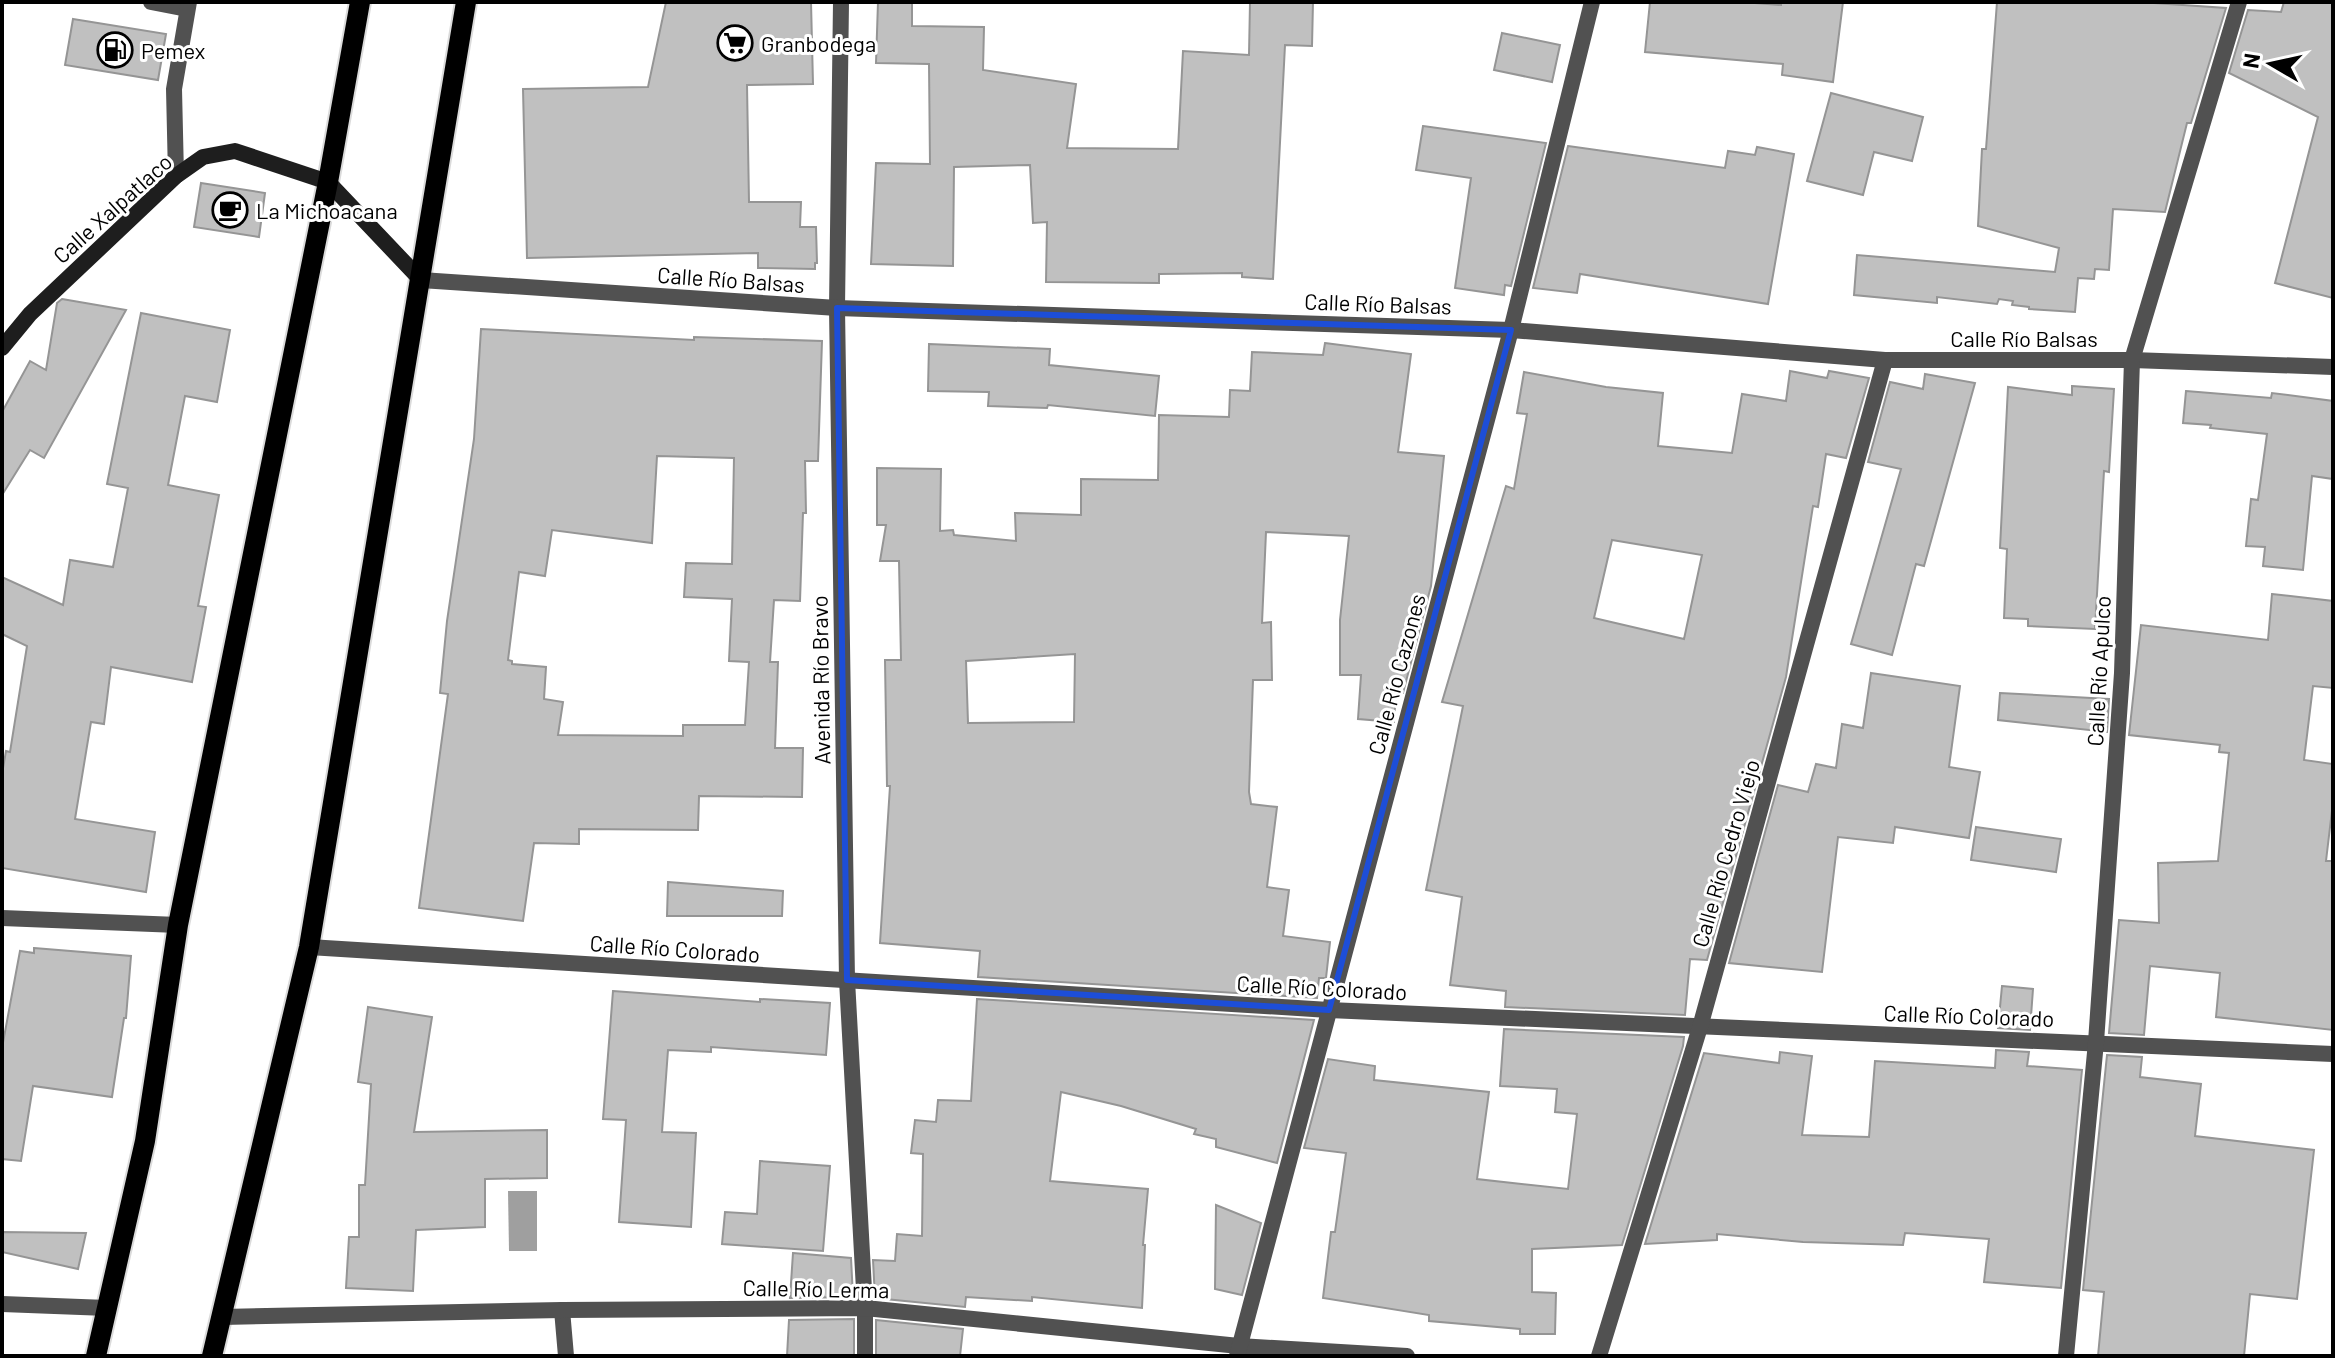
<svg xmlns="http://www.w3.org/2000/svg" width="2335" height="1358" viewBox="0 0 2335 1358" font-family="Barlow,sans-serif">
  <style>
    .water { fill: #9f9f9f }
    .building { fill: #c0c0c0; stroke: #959595; stroke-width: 2; fill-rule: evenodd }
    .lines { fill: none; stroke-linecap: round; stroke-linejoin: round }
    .primary-casing { stroke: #dbdbdb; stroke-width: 24 }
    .lane { stroke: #515151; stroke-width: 16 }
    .street { stroke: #515151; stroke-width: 16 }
    .secondary { stroke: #1e1e1e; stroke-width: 16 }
    .primary { stroke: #000; stroke-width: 20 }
    .marked { fill: none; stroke: #1d4ed8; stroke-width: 6; stroke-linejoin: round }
    .labels { text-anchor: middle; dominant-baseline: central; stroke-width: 6; stroke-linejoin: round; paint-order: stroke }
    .poi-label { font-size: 22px; fill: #000; stroke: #fff; text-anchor: start }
    .street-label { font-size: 22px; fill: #000; stroke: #fff }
  </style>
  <rect width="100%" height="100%" fill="#fff"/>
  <path class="water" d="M508,1191H537V1251H509Z"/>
  <g class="building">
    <path d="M666,2H811L813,84L747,85L749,202H801L800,227H816L817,263H815V269L758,268V253L527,258L523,89L648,87Z"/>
    <path d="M878,2H912V26L984,27L983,70L1076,84L1067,148L1178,149L1183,51L1249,55L1250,2H1313L1312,46L1285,45L1273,279L1242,277V273L1159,274V283L1046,282L1047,222L1033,223L1030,165L954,167L953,266L871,264L876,163L930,164L929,64L876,63Z"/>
    <path d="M1650,2H1742L1781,5V2H1843L1833,82L1782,75L1783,64L1645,52Z"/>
    <path d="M1997,2H2139L2226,8L2191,123H2187L2165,212L2113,209L2109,270L2095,269L2094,279L2078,278L2075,312L2029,309V307L2012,305L2013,301L1999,299L1997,304L1937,297V303L1854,295L1857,255L2055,272L2059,248L1978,226L1982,149H1986Z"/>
    <path d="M2284,2H2333V298L2275,283L2318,117L2229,73L2248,10L2281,12Z"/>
    <path d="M73,19L166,34L158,80L65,65Z"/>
    <path d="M1502,33L1560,45L1552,82L1494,70Z"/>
    <path d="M1831,93L1923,117L1912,161L1874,152L1863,195L1807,181Z"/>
    <path d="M1423,126L1546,143L1511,286L1505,285L1504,295L1455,288L1471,178L1416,170Z"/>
    <path d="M1568,146L1725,168L1728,151L1755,155L1757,147L1794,154L1768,304L1580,274L1577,293L1533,288Z"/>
    <path d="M201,183L265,193L259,237L194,227Z"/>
    <path d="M62,299L126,310L44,458L30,450L2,495V412L30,361L46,370L57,303Z"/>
    <path d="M141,313L230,330L217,402L185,396L168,485L219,495L198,606L206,607L192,682L111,667L104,724L91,722L75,819L155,832L146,892L2,868V774L6,751L10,752L27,646L2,634V577L63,605L70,560L113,567L128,488L107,484Z"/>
    <path d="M481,329L694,340V337L822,341L818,461H805L806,513H803L800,601L774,600L770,662H778L775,748H803L802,797L699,796L698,830L579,829V844L534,843L523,921L419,908L448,694L440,693L447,621L474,439ZM657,456L734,458L732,564L686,563L684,597L732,599L729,661L749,662L745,725H683V736L558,735L563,702L544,699L546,667L512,664V661L508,660L519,572L545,576L552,530L652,543Z"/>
    <path d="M1325,343L1411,354L1398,452L1444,456L1431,586L1403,693L1396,692L1394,722L1358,719L1361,675H1340V620L1349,536L1266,532L1262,623L1271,622L1272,680H1253L1249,792L1251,804L1277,807L1267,887L1289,890L1283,936L1330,942L1326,978H1319L1317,998L978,977L980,951L880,943L890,786H887L885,660H901L899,561H880L886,525H877V468L941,469L940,531L953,530L954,535L1016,541L1015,513L1081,515V479L1158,480L1159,415L1229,417L1230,390L1250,391L1252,352L1323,355ZM1075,654L1074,722L968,723L966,661Z"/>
    <path d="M929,344L1050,349L1049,365L1159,376L1155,416L1048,405L1047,408L988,406L989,392L928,391Z"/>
    <path d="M1790,371L1827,378L1829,371L1869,378L1846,458L1826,454L1818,507L1813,506L1786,677L1707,960L1690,959L1685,1015L1505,1007L1506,991L1450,985L1462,897L1426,890L1463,706L1442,702L1506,486L1514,489L1527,414L1517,413L1524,372L1606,387L1663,393L1658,446L1732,453L1742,394L1786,401ZM1612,540L1702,555L1684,639L1594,618Z"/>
    <path d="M1925,374L1975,383L1924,566L1916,564L1892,655L1851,644L1901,469L1868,462L1890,382L1923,389Z"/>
    <path d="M2072,386L2114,389L2109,472L2104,471L2095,629L2028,626V619L2004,618L2007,549L2000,548L2008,387L2072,395Z"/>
    <path d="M2186,391L2271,398L2272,393L2333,401V479L2312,476L2303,570L2263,566L2265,547L2246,546L2251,499L2258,500L2267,434L2210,428L2211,425L2183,423Z"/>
    <path d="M2272,594L2333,601V688L2313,686L2304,760L2333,764V802L2326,861H2333V1030L2216,1017L2220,973L2150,966L2144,1035L2109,1033L2119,920L2159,923L2158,863L2218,861L2229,753L2219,752L2220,745L2129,735L2141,625L2268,640Z"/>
    <path d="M1871,673L1960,686L1949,767L1980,772L1969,838L1895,827L1893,843L1838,837L1822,972L1729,963L1778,785L1808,792L1816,764L1836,768L1842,724L1863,728Z"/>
    <path d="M2000,693L2109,699L2107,732L1998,720Z"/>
    <path d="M1976,827L2061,839L2056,872L1971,860Z"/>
    <path d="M668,882L783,891L782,916H667Z"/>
    <path d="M34,948L131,956L126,1018H124L112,1097L33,1086L21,1161L2,1159V1048L20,951L34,953Z"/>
    <path d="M2002,986L2033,989L2030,1030L1998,1028Z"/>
    <path d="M613,991L760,1002V999L830,1003L826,1055L711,1047V1052L668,1050L662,1132L696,1133L691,1227L619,1222L626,1120L603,1119Z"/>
    <path d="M977,999L1314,1020L1277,1163L1216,1147V1139L1194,1134L1196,1129L1121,1106L1061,1092L1050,1181L1148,1189L1143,1245H1145L1142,1308L1032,1297V1301L966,1297L965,1307L875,1298L873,1260L895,1261L897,1234L922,1236L923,1154L911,1153L915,1120L936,1122L938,1100L971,1101Z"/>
    <path d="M368,1007L432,1017L414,1132L547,1130V1178L485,1179V1227L416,1230L413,1291L346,1288L349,1237H359V1185H365L371,1084L358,1082Z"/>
    <path d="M1504,1029L1684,1037L1683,1046L1622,1245L1532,1249V1292L1556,1293L1555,1334H1520V1329L1429,1321V1315L1323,1298L1331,1232H1335L1346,1153L1304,1148L1328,1059L1375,1066L1374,1080L1489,1092L1477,1179L1568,1189L1577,1114L1555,1112L1557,1089L1500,1086Z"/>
    <path d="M1996,1050L2029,1052L2027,1066L2082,1070L2061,1288L1984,1282L1989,1239L1905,1233L1903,1245L1803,1242L1717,1234V1240L1645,1244L1704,1053L1779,1063L1780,1052L1812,1056L1802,1135L1869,1137L1875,1061L1995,1068Z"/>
    <path d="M2107,1055L2142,1057L2140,1077L2201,1084L2195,1136L2314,1150L2297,1299L2250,1294L2244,1356H2098L2104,1292L2083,1290Z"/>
    <path d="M760,1161L830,1166L823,1251L722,1244L725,1212L757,1214Z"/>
    <path d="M1216,1205L1261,1223L1242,1295L1215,1289Z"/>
    <path d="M2,1232L86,1233L78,1269L2,1252Z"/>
    <path d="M793,1253L851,1258L853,1297L790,1298Z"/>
    <path d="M854,1319V1356H787L789,1320Z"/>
    <path d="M876,1320L963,1329L960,1356H876Z"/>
  </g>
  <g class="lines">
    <defs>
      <g id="primary">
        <path d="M96,1356L145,1141L178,925L328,182L360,2"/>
        <path d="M212,1356L309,947L466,2"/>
      </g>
    </defs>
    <use href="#primary" class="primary-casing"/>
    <g class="lane">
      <path d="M151,2L187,9"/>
      <path d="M176,176L174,89L189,2"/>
    </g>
    <g class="street">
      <path d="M841,2L837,308L847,980L865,1308V1356"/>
      <path d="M421,280L837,308L1511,330L1885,360H2132L2333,367"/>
      <path d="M2,918L178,925"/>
      <path d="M309,947L1329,1010L2333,1054"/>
      <path d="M2,1304L107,1308"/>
      <path d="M562,1310L566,1356"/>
      <path d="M222,1317L562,1310L865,1308L1239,1346L1407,1356"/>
      <path d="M1237,1356L1511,330L1592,2"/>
      <path d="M1599,1356L1700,1027L1885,360"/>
      <path d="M2066,1356L2096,1042L2122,673L2132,360L2239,2"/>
    </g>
    <path class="secondary" d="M2,348L30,314L176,176L203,157L235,151L328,182L421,280"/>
    <use href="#primary" class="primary"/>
  </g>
  <path class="marked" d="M837,308L1511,330L1329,1010L847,980Z"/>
  <defs>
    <symbol id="supermarket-ring" viewBox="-11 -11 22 22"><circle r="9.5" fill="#fff" stroke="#000" stroke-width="1.5"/><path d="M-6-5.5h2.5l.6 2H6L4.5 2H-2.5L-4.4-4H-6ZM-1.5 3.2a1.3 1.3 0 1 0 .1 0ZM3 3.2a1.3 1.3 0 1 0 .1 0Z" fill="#000"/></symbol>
    <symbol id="fuel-ring" viewBox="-11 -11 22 22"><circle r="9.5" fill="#fff" stroke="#000" stroke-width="1.5"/><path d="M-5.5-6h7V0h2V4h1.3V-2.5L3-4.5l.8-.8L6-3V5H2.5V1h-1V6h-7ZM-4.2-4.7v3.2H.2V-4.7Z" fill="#000"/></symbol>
    <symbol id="cafe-ring" viewBox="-11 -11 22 22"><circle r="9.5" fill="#fff" stroke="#000" stroke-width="1.5"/><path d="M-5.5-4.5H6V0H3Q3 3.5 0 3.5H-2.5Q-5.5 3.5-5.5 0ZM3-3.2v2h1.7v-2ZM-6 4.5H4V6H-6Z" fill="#000"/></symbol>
  </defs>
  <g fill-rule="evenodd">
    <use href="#supermarket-ring" x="715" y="23" width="40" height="40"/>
    <use href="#fuel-ring" x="95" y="30" width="40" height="40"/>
    <use href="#cafe-ring" x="210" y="190" width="40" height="40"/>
  </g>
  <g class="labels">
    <g class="poi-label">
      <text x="761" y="43">Granbodega</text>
      <text x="141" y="50">Pemex</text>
      <text x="256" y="210">La Michoacana</text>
    </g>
    <g class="street-label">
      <text transform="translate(112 208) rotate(-42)">Calle Xalpatlaco</text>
      <text transform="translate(731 279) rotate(4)">Calle Río Balsas</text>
      <text transform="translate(1378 303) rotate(2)">Calle Río Balsas</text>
      <text x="2024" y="338">Calle Río Balsas</text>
      <text transform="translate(2098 671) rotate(-87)">Calle Río Apulco</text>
      <text transform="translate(1396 674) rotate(-75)">Calle Río Cazones</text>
      <text transform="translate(820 680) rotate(-91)">Avenida Río Bravo</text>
      <text transform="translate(1725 853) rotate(-74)">Calle Río Cedro Viejo</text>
      <text transform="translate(675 948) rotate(4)">Calle Río Colorado</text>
      <text transform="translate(1322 987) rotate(3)">Calle Río Colorado</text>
      <text transform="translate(1969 1015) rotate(2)">Calle Río Colorado</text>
      <text transform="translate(816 1288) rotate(1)">Calle Río Lerma</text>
    </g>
  </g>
  <rect width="2335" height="1358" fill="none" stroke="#000000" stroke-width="8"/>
  <g transform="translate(2271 64) rotate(279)" stroke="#ffffff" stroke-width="6" paint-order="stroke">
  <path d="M0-6L14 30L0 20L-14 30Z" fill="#000000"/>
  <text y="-12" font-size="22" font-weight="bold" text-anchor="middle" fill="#000000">N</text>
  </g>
</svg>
